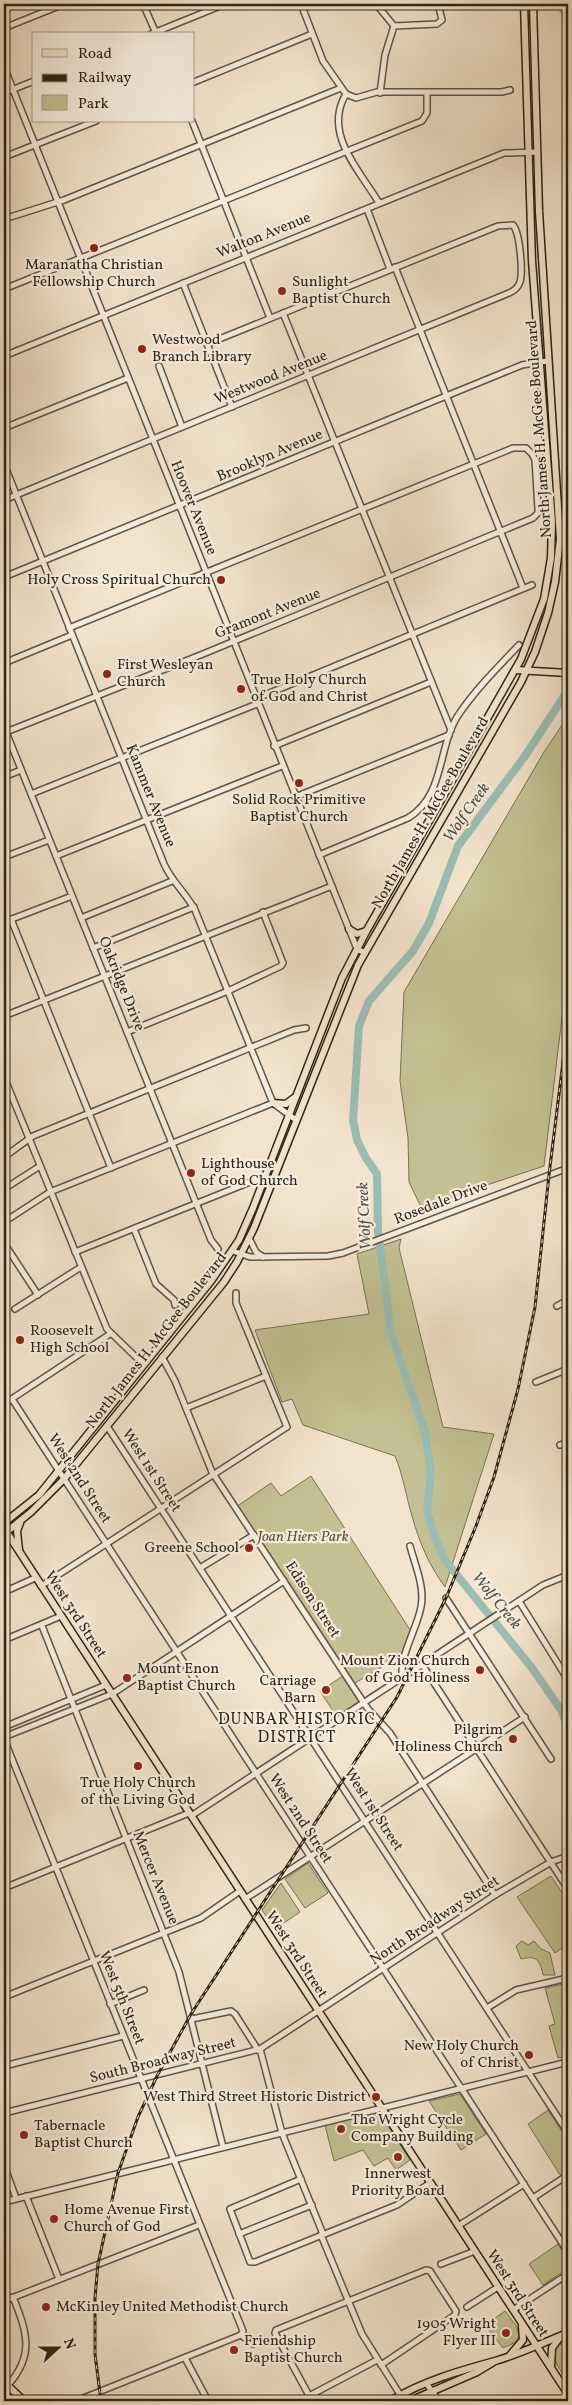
<svg xmlns="http://www.w3.org/2000/svg" width="572" height="2405" viewBox="0 0 572 2405" font-family="Vollkorn,serif">
  <style>
    .green { fill: #c3c193; stroke: #797254 }
    .lines { fill: none; stroke-linecap: round; stroke-linejoin: round }
    .river { stroke: #9bbeb4; stroke-width: 8 }
    .minor-casing { stroke: #605444; stroke-width: 8 }
    .major-casing { stroke: #2f2416; stroke-width: 9 }
    .minor { stroke: #f7edde; stroke-width: 5 }
    .major { stroke: #f3e3cc; stroke-width: 6 }
    .rail-casing { stroke: #2f2416; stroke-width: 3 }
    .rail { stroke: #f7edde; stroke-width: 1; stroke-dasharray: 4; stroke-linecap: butt }
    .poi-dot { fill: #8f2418; stroke: #f7edde; stroke-width: 2 }
    .labels { text-anchor: middle; dominant-baseline: central; stroke-width: 4.5; stroke-linejoin: round; paint-order: stroke }
    .street-label { font-size: 15px; fill: #2f2416; stroke: #f7edde }
    .poi-label { font-size: 15px; fill: #2f2416; stroke: #f7edde; text-anchor: start }
    .park-label { font-size: 15px; font-style: italic; fill: #5b533c; stroke: #f7edde }
    .water-label { font-size: 16px; font-style: italic; fill: #4f5245; stroke: #f7edde }
    .neighbourhood-label { font-size: 16px; letter-spacing: 1px; fill: #2f2416; stroke: #f7edde }
  </style>
  <rect width="100%" height="100%" fill="#f3e3cc"/>
  <filter id="stains"><feTurbulence type="fractalNoise" baseFrequency=".004" numOctaves="4"/><feColorMatrix values="0 0 0 0 .2 0 0 0 0 .09 0 0 0 0 .02 0 0 0 .5 -.17"/></filter>
  <radialGradient id="worn" r=".72"><stop offset=".6" stop-color="#630" stop-opacity="0"/><stop offset="1" stop-color="#630" stop-opacity=".3"/></radialGradient>
  <g class="green">
    <path d="M568,716V968L544,1166L421,1207L409,1182L408,1138L400,1081L404,992L544,752Z"/>
    <path d="M401,1239L399,1248L443,1427L494,1434L445,1587C429,1565 419,1542 412,1516C406,1496 403,1475 395,1456L303,1425L292,1399L282,1402L255,1330L369,1314L357,1254Z"/>
    <path d="M311,1476L412,1633L405,1653L352,1685L236,1507L271,1483L281,1496Z"/>
    <path d="M343,1676L359,1702L337,1717L320,1691Z"/>
    <path d="M308,1863L328,1893L305,1908L285,1879Z"/>
    <path d="M551,1876L568,1902V1944L555,1953L517,1897Z"/>
    <path d="M281,1883L300,1912L275,1929L262,1910Z"/>
    <path d="M522,1941L528,1945L534,1941L541,1949L550,1953L555,1975H543C540,1960 537,1955 521,1959L516,1946Z"/>
    <path d="M568,1983V2056L558,2058L549,2026L555,2024L545,1988Z"/>
    <path d="M460,2094L486,2134L461,2150L429,2101Z"/>
    <path d="M548,2110L568,2141V2170L560,2175L528,2124Z"/>
    <path d="M379,2112L410,2160L396,2170L388,2158L374,2166L363,2150L334,2161L325,2125Z"/>
    <path d="M558,2244L568,2260V2268L543,2285L529,2264Z"/>
    <path d="M505,2311L517,2327L519,2336L516,2342L503,2348L485,2325Z"/>
    <path d="M568,2339V2383L556,2363L554,2349Z"/>
  </g>
  <g class="lines">
    <g class="river">
      <path d="M559,4L568,17"/>
      <path d="M568,690L525,756L458,846L429,923L413,951L369,1001L359,1026L353,1120L357,1140L366,1158L377,1174L378,1232L391,1333L425,1432L431,1473L427,1511L434,1535L444,1559L532,1668L561,1710L568,1727"/>
    </g>
    <defs>
      <g id="minor">
        <path d="M143,4L156,33"/>
        <path d="M301,4L323,61L346,94L356,98L377,92H502L510,90"/>
        <path d="M376,4L394,26L437,24L442,20L438,4"/>
        <path d="M4,28L64,4"/>
        <path d="M151,34L225,4"/>
        <path d="M4,67L357,949L365,953"/>
        <path d="M194,82L312,34"/>
        <path d="M4,93L34,81"/>
        <path d="M380,93L385,55L394,26"/>
        <path d="M346,94C322,134 361,172 379,203"/>
        <path d="M192,121L270,318"/>
        <path d="M4,157L96,121"/>
        <path d="M367,209L390,269"/>
        <path d="M4,219L64,200L341,88"/>
        <path d="M395,267L523,588"/>
        <path d="M183,283L232,407"/>
        <path d="M4,289L422,121L427,113V93"/>
        <path d="M283,313L451,730"/>
        <path d="M4,356L504,153L537,152"/>
        <path d="M159,366L182,427"/>
        <path d="M4,428L128,378"/>
        <path d="M4,464L164,864C172,882 186,893 195,910L273,1103L296,1120"/>
        <path d="M4,500L509,293C514,291 518,288 520,282C523,272 520,233 513,225L498,226L207,344"/>
        <path d="M4,577L522,365L547,361"/>
        <path d="M4,663L72,635"/>
        <path d="M255,699L532,585"/>
        <path d="M4,727L211,1240L218,1249"/>
        <path d="M6,732L203,654L533,518L538,513V509L535,460L532,454L526,448H513L69,628"/>
        <path d="M274,746L431,682"/>
        <path d="M4,777L21,770"/>
        <path d="M31,794L257,704"/>
        <path d="M295,797L449,735"/>
        <path d="M319,855L408,818C446,795 437,746 459,714C476,689 498,667 519,645"/>
        <path d="M56,856L282,766"/>
        <path d="M4,857L49,840"/>
        <path d="M81,918L172,881"/>
        <path d="M11,919L111,1168"/>
        <path d="M4,922L72,896"/>
        <path d="M93,948L194,907"/>
        <path d="M567,993H568"/>
        <path d="M4,1016L332,886"/>
        <path d="M127,1032L228,991L281,966L283,963L263,912"/>
        <path d="M4,1077L107,1329L144,1365"/>
        <path d="M4,1157L33,1136L294,1030L306,1028"/>
        <path d="M4,1189L40,1166"/>
        <path d="M4,1222L50,1192L273,1103"/>
        <path d="M134,1229L156,1284L174,1300L175,1305"/>
        <path d="M249,1238L256,1252L263,1257"/>
        <path d="M4,1243L38,1295"/>
        <path d="M233,1251L250,1257L328,1256L343,1253L568,1168"/>
        <path d="M75,1252L265,1176"/>
        <path d="M557,1306L568,1300"/>
        <path d="M15,1309L81,1267"/>
        <path d="M162,1357L175,1381L212,1472L352,1685L368,1709L390,1733L495,1895"/>
        <path d="M536,1382L568,1369"/>
        <path d="M12,1399L568,2252"/>
        <path d="M4,1404L110,1334"/>
        <path d="M186,1408L266,1376"/>
        <path d="M107,1426L568,2133"/>
        <path d="M560,1445L568,1442"/>
        <path d="M200,1568L254,1535"/>
        <path d="M41,1586L287,1427L236,1303V1293"/>
        <path d="M4,1592L35,1578"/>
        <path d="M446,1598L551,1759"/>
        <path d="M519,1601L568,1680"/>
        <path d="M42,1626L179,1972L223,2147"/>
        <path d="M4,1640L61,1616"/>
        <path d="M423,1666L568,1889"/>
        <path d="M402,1679C400,1653 416,1632 421,1607C425,1587 415,1565 410,1546"/>
        <path d="M4,1727L106,1685"/>
        <path d="M4,1737L112,1694L284,1581"/>
        <path d="M4,1739L243,2331L241,2335"/>
        <path d="M191,1816L543,1585L568,1575"/>
        <path d="M4,1888L189,1813"/>
        <path d="M245,1899L525,1717"/>
        <path d="M4,1997L201,1918L240,1891"/>
        <path d="M110,2004L144,1990"/>
        <path d="M487,2008L516,1990L568,1978"/>
        <path d="M192,2019L231,2011L235,2014L258,2050"/>
        <path d="M260,2049L282,2133L323,2234"/>
        <path d="M4,2066L123,2036"/>
        <path d="M4,2113L260,2049L495,1895L551,1862L568,1856"/>
        <path d="M4,2165L16,2198"/>
        <path d="M301,2179L230,2209L250,2262H255L397,2205L430,2183"/>
        <path d="M26,2196L59,2279"/>
        <path d="M533,2198L568,2175"/>
        <path d="M4,2202L568,2062"/>
        <path d="M458,2226L524,2184"/>
        <path d="M239,2234L312,2205"/>
        <path d="M321,2235L362,2334L404,2401"/>
        <path d="M441,2264L475,2251"/>
        <path d="M4,2301L199,2225"/>
        <path d="M467,2307L498,2287"/>
        <path d="M513,2310L568,2274"/>
        <path d="M241,2335L253,2344"/>
        <path d="M185,2358L208,2401"/>
        <path d="M426,2383L439,2401"/>
        <path d="M8,2385C35,2355 27,2332 13,2297"/>
        <path d="M309,2396L377,2360"/>
        <path d="M76,2401L241,2335"/>
        <path d="M312,2401L275,2333L276,2330L426,2270L430,2271L456,2311L455,2315L381,2365"/>
      </g>
      <g id="major">
        <path d="M516,670L568,673"/>
        <path d="M349,929L357,934L366,931"/>
        <path d="M273,1103L286,1104L294,1098"/>
        <path d="M4,1523L39,1495L211,1281L239,1240L253,1208L342,978L367,930L521,659L544,599L551,558L552,522L532,261L524,4"/>
        <path d="M4,1528L568,2394"/>
        <path d="M4,1534L31,1512L64,1479L224,1282L237,1262L254,1228L358,965L521,682L535,652L548,613L555,582L560,539L539,211L533,4"/>
        <path d="M19,1550L17,1531L20,1523"/>
        <path d="M511,2354L523,2340L522,2326"/>
        <path d="M551,2367L552,2348L560,2337"/>
        <path d="M4,2382L24,2401"/>
        <path d="M390,2401C423,2381 459,2371 495,2361C520,2354 544,2342 568,2333"/>
        <path d="M410,2401L477,2372L492,2363"/>
      </g>
    </defs>
    <use href="#minor" class="minor-casing"/>
    <use href="#major" class="major-casing"/>
    <use href="#minor" class="minor"/>
    <use href="#major" class="major"/>
    <defs>
      <path id="rail" d="M101,2401L95,2354V2298L98,2264L118,2173L138,2117L157,2076L191,2014L397,1697L446,1598L476,1526L494,1477L518,1389L535,1307L549,1175L568,1021"/>
    </defs>
    <use href="#rail" class="rail-casing"/>
    <use href="#rail" class="rail"/>
  </g>
  <g class="poi-dot">
    <circle cx="94" cy="248" r="5"/>
    <circle cx="282" cy="291" r="5"/>
    <circle cx="142" cy="349" r="5"/>
    <circle cx="221" cy="580" r="5"/>
    <circle cx="107" cy="674" r="5"/>
    <circle cx="241" cy="689" r="5"/>
    <circle cx="299" cy="783" r="5"/>
    <circle cx="191" cy="1173" r="5"/>
    <circle cx="20" cy="1340" r="5"/>
    <circle cx="249" cy="1548" r="5"/>
    <circle cx="480" cy="1670" r="5"/>
    <circle cx="127" cy="1678" r="5"/>
    <circle cx="326" cy="1690" r="5"/>
    <circle cx="513" cy="1739" r="5"/>
    <circle cx="138" cy="1766" r="5"/>
    <circle cx="529" cy="2055" r="5"/>
    <circle cx="376" cy="2097" r="5"/>
    <circle cx="341" cy="2129" r="5"/>
    <circle cx="24" cy="2135" r="5"/>
    <circle cx="398" cy="2157" r="5"/>
    <circle cx="54" cy="2219" r="5"/>
    <circle cx="46" cy="2307" r="5"/>
    <circle cx="506" cy="2333" r="5"/>
    <circle cx="234" cy="2350" r="5"/>
  </g>
  <g class="labels">
    <g class="street-label">
      <text transform="translate(264 236) rotate(-22)">Walton Avenue</text>
      <text transform="translate(271 378) rotate(-22)">Westwood Avenue</text>
      <text transform="translate(540 429) rotate(-94)">North James H. McGee Boulevard</text>
      <text transform="translate(270 456) rotate(-23)">Brooklyn Avenue</text>
      <text transform="translate(193 508) rotate(68)">Hoover Avenue</text>
      <text transform="translate(268 614) rotate(-22)">Gramont Avenue</text>
      <text transform="translate(150 796) rotate(68)">Kammer Avenue</text>
      <text transform="translate(431 813) rotate(-60)">North James H. McGee Boulevard</text>
      <text transform="translate(121 984) rotate(68)">Oakridge Drive</text>
      <text transform="translate(441 1203) rotate(-21)">Rosedale Drive</text>
      <text transform="translate(157 1341) rotate(-52)">North James H. McGee Boulevard</text>
      <text transform="translate(151 1471) rotate(57)">West 1st Street</text>
      <text transform="translate(79 1479) rotate(57)">West 2nd Street</text>
      <text transform="translate(312 1600) rotate(57)">Edison Street</text>
      <text transform="translate(75 1615) rotate(57)">West 3rd Street</text>
      <text transform="translate(373 1810) rotate(57)">West 1st Street</text>
      <text transform="translate(300 1819) rotate(57)">West 2nd Street</text>
      <text transform="translate(155 1878) rotate(68)">Mercer Avenue</text>
      <text transform="translate(435 1921) rotate(-33)">North Broadway Street</text>
      <text transform="translate(296 1955) rotate(57)">West 3rd Street</text>
      <text transform="translate(121 1998) rotate(68)">West 5th Street</text>
      <text transform="translate(163 2061) rotate(-14)">South Broadway Street</text>
      <text transform="translate(517 2294) rotate(57)">West 3rd Street</text>
    </g>
    <g class="poi-label">
      <text x="94" y="265" text-anchor="middle">Maranatha Christian<tspan x="94" dy="17">Fellowship Church</tspan></text>
      <text x="292" y="282">Sunlight<tspan x="292" dy="17">Baptist Church</tspan></text>
      <text x="152" y="340">Westwood<tspan x="152" dy="17">Branch Library</tspan></text>
      <text x="211" y="580" text-anchor="end">Holy Cross Spiritual Church</text>
      <text x="117" y="665">First Wesleyan<tspan x="117" dy="17">Church</tspan></text>
      <text x="251" y="680">True Holy Church<tspan x="251" dy="17">of God and Christ</tspan></text>
      <text x="299" y="800" text-anchor="middle">Solid Rock Primitive<tspan x="299" dy="17">Baptist Church</tspan></text>
      <text x="201" y="1164">Lighthouse<tspan x="201" dy="17">of God Church</tspan></text>
      <text x="30" y="1331">Roosevelt<tspan x="30" dy="17">High School</tspan></text>
      <text x="239" y="1548" text-anchor="end">Greene School</text>
      <text x="470" y="1661" text-anchor="end">Mount Zion Church<tspan x="470" dy="17">of God Holiness</tspan></text>
      <text x="137" y="1669">Mount Enon<tspan x="137" dy="17">Baptist Church</tspan></text>
      <text x="316" y="1681" text-anchor="end">Carriage<tspan x="316" dy="17">Barn</tspan></text>
      <text x="503" y="1730" text-anchor="end">Pilgrim<tspan x="503" dy="17">Holiness Church</tspan></text>
      <text x="138" y="1783" text-anchor="middle">True Holy Church<tspan x="138" dy="17">of the Living God</tspan></text>
      <text x="519" y="2046" text-anchor="end">New Holy Church<tspan x="519" dy="17">of Christ</tspan></text>
      <text x="366" y="2097" text-anchor="end">West Third Street Historic District</text>
      <text x="351" y="2120">The Wright Cycle<tspan x="351" dy="17">Company Building</tspan></text>
      <text x="34" y="2126">Tabernacle<tspan x="34" dy="17">Baptist Church</tspan></text>
      <text x="398" y="2174" text-anchor="middle">Innerwest<tspan x="398" dy="17">Priority Board</tspan></text>
      <text x="64" y="2210">Home Avenue First<tspan x="64" dy="17">Church of God</tspan></text>
      <text x="56" y="2307">McKinley United Methodist Church</text>
      <text x="496" y="2324" text-anchor="end">1905 Wright<tspan x="496" dy="17">Flyer III</tspan></text>
      <text x="244" y="2341">Friendship<tspan x="244" dy="17">Baptist Church</tspan></text>
    </g>
    <g class="park-label">
      <text x="303" y="1537">Joan Hiers Park</text>
    </g>
    <g class="water-label">
      <text transform="translate(467 813) rotate(-55)">Wolf Creek</text>
      <text transform="translate(365 1216) rotate(-93)">Wolf Creek</text>
      <text transform="translate(496 1601) rotate(51)">Wolf Creek</text>
    </g>
    <g class="neighbourhood-label">
      <text x="297" y="1720">DUNBAR HISTORIC<tspan x="297" dy="18">DISTRICT</tspan></text>
    </g>
  </g>
  <rect width="572" height="2405" fill="none" stroke="#f3e3cc" stroke-width="20"/>
  <rect x="5" y="5" width="562" height="2395" fill="none" stroke="#2f2416" stroke-width="2.5"/>
  <rect x="10" y="10" width="552" height="2385" fill="none" stroke="#2f2416"/>
  <rect x="32" y="32" width="162" height="90" fill="#f7edde" stroke="#a79d8e"/>
  <rect x="42" y="49" width="25" height="8" fill="#f3e3cc" stroke="#a79d8e"/>
  <text x="78" y="58" font-size="15" fill="#2f2416">Road</text>
  <rect x="42" y="74" width="25" height="8" fill="#2f2416" stroke="#a79d8e"/>
  <text x="78" y="82" font-size="15" fill="#2f2416">Railway</text>
  <rect x="42" y="95" width="25" height="15" fill="#c3c193" stroke="#a79d8e"/>
  <text x="78" y="108" font-size="15" fill="#2f2416">Park</text>
  <g transform="translate(58 2348) rotate(69)" stroke="#f7edde" stroke-width="4" paint-order="stroke">
  <path d="M0-4L9 19L0 12L-9 19Z" fill="#2f2416"/>
  <text y="-8" font-size="14" font-weight="bold" text-anchor="middle" fill="#2f2416">N</text>
  </g>
  <rect width="100%" height="100%" filter="url(#stains)"/>
  <rect width="100%" height="100%" fill="url(#worn)"/>
</svg>
